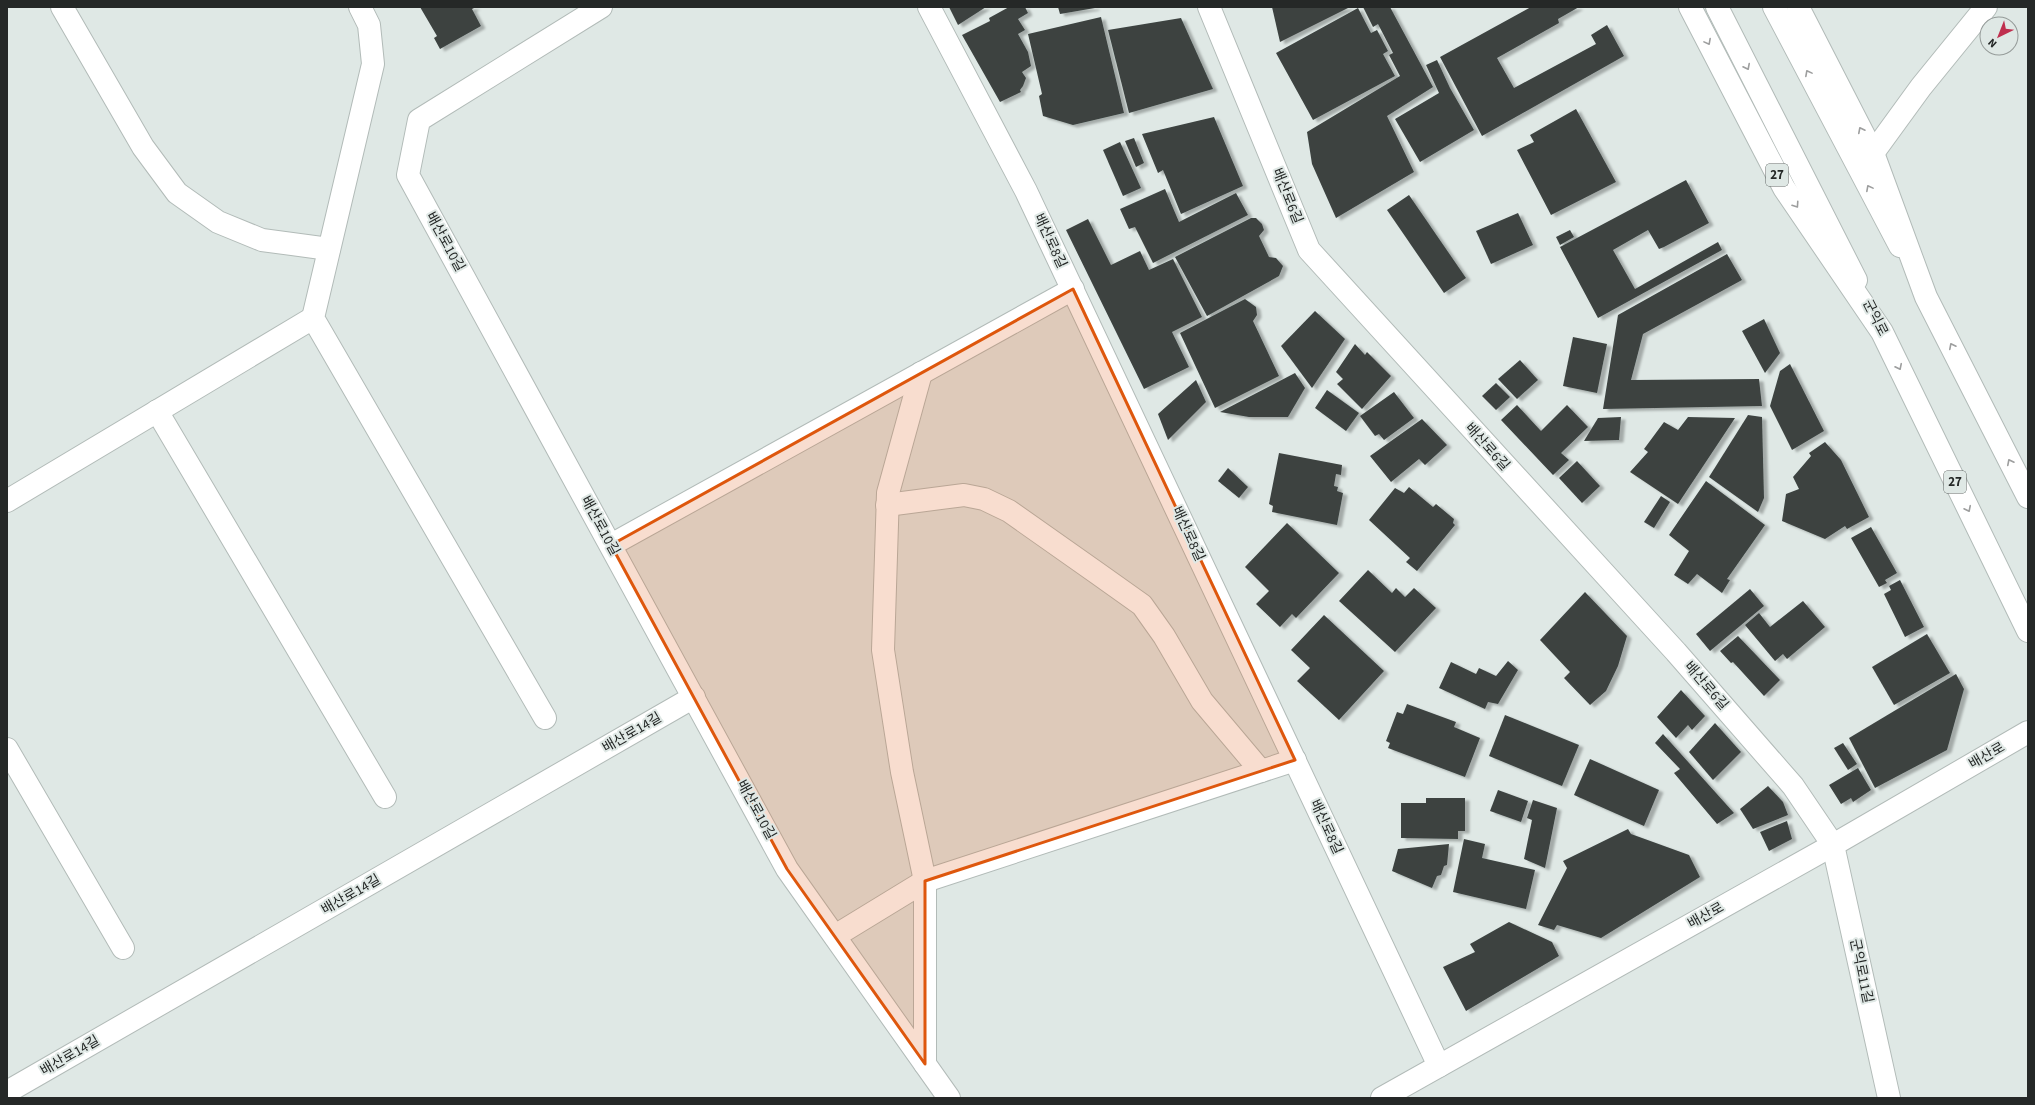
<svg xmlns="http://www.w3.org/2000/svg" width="2035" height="1105" viewBox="0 0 2035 1105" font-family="'Source Sans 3','Noto Sans KR',sans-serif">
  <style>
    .building { fill: #3c4341; filter: url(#shadow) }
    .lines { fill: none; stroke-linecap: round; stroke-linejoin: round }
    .minor-casing { stroke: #b2bbb8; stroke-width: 24 }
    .major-casing { stroke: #b2bbb8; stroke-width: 24 }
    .minor { stroke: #fff; stroke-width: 22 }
    .major { stroke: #fff; stroke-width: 22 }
    .oneway { stroke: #9d9e9e }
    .marked { fill: #de570d; fill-opacity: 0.2; stroke: #de570d; stroke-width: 3; stroke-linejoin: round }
    .labels { text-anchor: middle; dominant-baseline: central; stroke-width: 4; stroke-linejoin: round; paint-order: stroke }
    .shield { fill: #dfe8e5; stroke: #5d6260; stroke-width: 1 }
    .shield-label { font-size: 13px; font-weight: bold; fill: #252827 }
    .street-label { font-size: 14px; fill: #252827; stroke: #dfe8e5 }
  </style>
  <defs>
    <filter id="shadow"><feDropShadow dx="4.5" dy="2.5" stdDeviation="1" flood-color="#0004"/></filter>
  </defs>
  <rect width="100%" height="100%" fill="#dfe8e5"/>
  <g class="building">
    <path d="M420,7H476L472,9L481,26L440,49L434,38L437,36Z"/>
    <path d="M949,7H986L958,25Z"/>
    <path d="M1009,7H1025L1028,13L1018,19L1025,30L1018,34L1028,52L1031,66L1022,72L1026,78L1023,86L1020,90L1021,92L1000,102L962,35L990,21L989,18Z"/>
    <path d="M1058,7H1095V8L1060,14Z"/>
    <path d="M1272,7H1350L1280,42Z"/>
    <path d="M1363,7H1390L1433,87L1387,116L1414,172L1336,218L1312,164L1307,132L1400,76L1389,55L1393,53L1378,24L1373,27Z"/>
    <path d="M1531,7H1579L1558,19L1559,23L1497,58L1514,88L1596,44L1591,35L1607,25L1624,56L1482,136L1440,57Z"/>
    <path d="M1358,8L1371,33L1377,30L1388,51L1383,54L1395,76L1313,120L1276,53Z"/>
    <path d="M1101,17L1124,113L1073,125L1043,116L1039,96L1042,94L1028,34Z"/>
    <path d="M1181,18L1213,89L1129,113L1108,30Z"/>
    <path d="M1437,60L1450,88L1474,130L1420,162L1395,119L1439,93L1426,65Z"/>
    <path d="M1576,109L1616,182L1551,215L1517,150L1534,142L1530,135Z"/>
    <path d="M1214,117L1243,186L1181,214L1163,170L1158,173L1142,134Z"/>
    <path d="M1134,138L1144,163L1136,167L1125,141Z"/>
    <path d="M1120,142L1141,188L1123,196L1103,150Z"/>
    <path d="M1686,180L1709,223L1664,247L1659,249L1648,230L1613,250L1635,289L1718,242L1722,250L1598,318L1560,247Z"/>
    <path d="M1165,189L1179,222L1236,193L1248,215L1153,263L1135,227L1129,229L1120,209Z"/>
    <path d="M1409,195L1466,278L1444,293L1387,210Z"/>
    <path d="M1518,213L1533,245L1491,264L1476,231Z"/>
    <path d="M1251,218H1256L1262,224L1264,230L1259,236L1269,257L1276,258L1283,266L1279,276L1207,316L1175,257Z"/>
    <path d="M1088,219L1111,265L1140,251L1149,270L1173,259L1202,317L1172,332L1189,367L1144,389L1066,230Z"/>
    <path d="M1570,230L1574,237L1560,245L1556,237Z"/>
    <path d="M1727,254L1742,280L1643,334L1631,380L1759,379L1762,406L1603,409L1618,315Z"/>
    <path d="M1245,299L1256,307L1257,315L1253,321L1279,376L1215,408L1180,333Z"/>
    <path d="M1315,311L1345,339L1312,388L1281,346Z"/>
    <path d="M1764,319L1780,353L1765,373L1742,331Z"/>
    <path d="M1573,337L1607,344L1597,393L1563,386Z"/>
    <path d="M1355,344L1365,355L1367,352L1391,376L1362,409L1337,384L1343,379L1336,372Z"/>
    <path d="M1520,360L1538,380L1517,399L1498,379Z"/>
    <path d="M1790,364L1824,431L1792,450L1770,406L1780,371Z"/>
    <path d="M1295,373L1305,388L1288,417H1249L1220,412Z"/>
    <path d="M1196,380L1206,402L1168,440L1158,414Z"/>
    <path d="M1496,383L1510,397L1496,410L1482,396Z"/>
    <path d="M1327,390L1359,413L1346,431L1315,408Z"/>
    <path d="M1394,392L1414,418L1384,440L1379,434L1375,436L1360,416Z"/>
    <path d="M1517,405L1541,431L1567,405L1588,427L1561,453L1569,460L1553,475L1501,420Z"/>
    <path d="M1748,415L1762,417L1764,498L1758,512L1709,477Z"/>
    <path d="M1621,417L1619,440L1584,441L1598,418Z"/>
    <path d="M1688,417L1735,418L1678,504L1630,472L1648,452L1644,449L1664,422L1678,430Z"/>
    <path d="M1422,419L1447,445L1425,465L1419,459L1391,482L1370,456Z"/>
    <path d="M1825,442L1841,460L1869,517L1847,529L1845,526L1825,539L1782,521L1786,494L1799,489L1793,477L1811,456L1809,453Z"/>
    <path d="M1279,453L1342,465L1341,475L1336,474L1334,486L1338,487L1337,491L1343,493L1337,525L1272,512L1273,506L1269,504Z"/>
    <path d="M1577,461L1600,486L1582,503L1559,478Z"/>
    <path d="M1228,468L1248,487L1239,498L1218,481Z"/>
    <path d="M1706,481L1765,525L1727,579L1730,580L1722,593L1697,574L1688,584L1674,575L1689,551L1669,535Z"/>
    <path d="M1409,487L1433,507L1436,504L1454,519L1453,523L1455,525L1417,571L1406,562L1410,558L1369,520L1395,488L1404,493Z"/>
    <path d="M1661,496L1670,502L1654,528L1644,522Z"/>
    <path d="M1287,523L1339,573L1296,618L1292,614L1280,627L1256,604L1269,591L1245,567Z"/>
    <path d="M1871,527L1897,573L1885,580L1887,583L1879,587L1851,538Z"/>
    <path d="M1368,570L1392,593L1396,588L1405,597L1414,588L1436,608L1395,652L1339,601Z"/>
    <path d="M1900,580L1924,627L1905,637L1884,594L1891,590L1889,586Z"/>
    <path d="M1750,589L1764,606L1710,651L1696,634Z"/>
    <path d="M1585,592L1627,636L1618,666L1606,691L1590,705L1564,678L1570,672L1540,640Z"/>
    <path d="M1803,601L1825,627L1787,659L1783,654L1775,661L1745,625L1759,613L1770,627Z"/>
    <path d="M1324,615L1384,671L1339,720L1297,681L1310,668L1291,650Z"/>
    <path d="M1927,634L1950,673L1894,705L1872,667Z"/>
    <path d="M1738,636L1780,680L1764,696L1733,662L1731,663L1720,651Z"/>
    <path d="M1508,661L1518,670L1498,704L1488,702L1485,709L1439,688L1451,662L1476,674L1479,668L1496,676Z"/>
    <path d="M1956,674L1964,689L1947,750L1875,788L1849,738Z"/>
    <path d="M1681,690L1705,716L1692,730L1688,725L1676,738L1657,717Z"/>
    <path d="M1407,704L1456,722L1454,727L1480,738L1465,777L1388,748L1390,743L1386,741L1397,712L1403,714Z"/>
    <path d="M1505,715L1579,745L1562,786L1489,756Z"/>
    <path d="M1715,723L1741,752L1713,780L1689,752Z"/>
    <path d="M1663,734L1734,813L1717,824L1674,773L1680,769L1655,743Z"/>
    <path d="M1843,743L1857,764L1848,770L1834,748Z"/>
    <path d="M1590,759L1659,790L1644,826L1574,795Z"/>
    <path d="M1858,768L1871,790L1853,802L1851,798L1841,804L1829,785Z"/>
    <path d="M1768,786L1783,802L1788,815L1753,829L1740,809Z"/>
    <path d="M1498,790L1528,801L1521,822L1490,811Z"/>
    <path d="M1426,798H1465V831H1458V839L1401,838V803H1426Z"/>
    <path d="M1533,800L1557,808L1545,868L1524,859L1532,820L1527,818Z"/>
    <path d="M1787,821L1792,839L1769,851L1760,832Z"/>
    <path d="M1628,829L1631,834L1689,855L1700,877L1601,938L1557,925L1554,930L1538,925L1567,868L1563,861Z"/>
    <path d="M1464,839L1485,844L1482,858L1535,870L1526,909L1453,892Z"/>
    <path d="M1449,844L1447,865L1444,866L1441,875L1437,876L1432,888L1392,871L1398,849Z"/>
    <path d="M1509,922L1552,942L1559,956L1466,1011L1443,967L1475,952L1470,944Z"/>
  </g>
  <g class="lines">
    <defs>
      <g id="minor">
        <path d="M62,7L143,147L177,193L218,222L262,240L329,249"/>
        <path d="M360,7L369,25L373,64L313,318L545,718"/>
        <path d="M601,7L419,120L408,175L787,869L949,1098"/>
        <path d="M929,7L1026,191L1439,1066"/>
        <path d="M1209,7L1309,250L1676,652L1793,786L1833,845L1889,1098"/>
        <path d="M1717,7L1856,280"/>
        <path d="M1774,7L1900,246"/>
        <path d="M1873,153L1921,87L1986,7"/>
        <path d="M921,373L888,493L883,650L902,772L925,881V1064"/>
        <path d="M157,411L385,797"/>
        <path d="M7,501L313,318"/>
        <path d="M887,505L964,495L984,499L1009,511L1097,573L1142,605L1164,636L1202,701L1261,771"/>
        <path d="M611,545L1073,289"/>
        <path d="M7,749L123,948"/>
        <path d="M835,936L925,881L1295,760"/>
        <path d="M7,1092L694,697"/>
        <path d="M1382,1098L1833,845L2028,732"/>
      </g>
      <g id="major">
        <path d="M1690,7L1784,188L1882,332L2028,631"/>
        <path d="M1798,7L1873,153L1926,297L2028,497"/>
      </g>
    </defs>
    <use href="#minor" class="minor-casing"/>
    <use href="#major" class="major-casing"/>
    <use href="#minor" class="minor"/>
    <use href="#major" class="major"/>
  </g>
  <defs><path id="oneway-chevron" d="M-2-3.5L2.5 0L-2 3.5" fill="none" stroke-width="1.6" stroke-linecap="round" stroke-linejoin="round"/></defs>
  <g class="oneway">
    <use href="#oneway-chevron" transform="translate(1708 42) rotate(62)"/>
    <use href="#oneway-chevron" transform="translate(1747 67) rotate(63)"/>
    <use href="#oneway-chevron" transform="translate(1808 73) rotate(-118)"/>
    <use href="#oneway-chevron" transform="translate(1861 130) rotate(-117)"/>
    <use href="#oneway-chevron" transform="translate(1869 188) rotate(-118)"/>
    <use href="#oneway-chevron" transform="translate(1796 205) rotate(56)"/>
    <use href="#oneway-chevron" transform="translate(1952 346) rotate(-117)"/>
    <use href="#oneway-chevron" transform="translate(1899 367) rotate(64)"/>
    <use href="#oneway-chevron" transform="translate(2010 462) rotate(-117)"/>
    <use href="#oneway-chevron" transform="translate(1968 509) rotate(64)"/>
  </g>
  <path class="marked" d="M1073,289L1295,760L925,881V1064L787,869L611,545Z"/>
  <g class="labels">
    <g class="shield">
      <rect x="1766" y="164" width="22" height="22" rx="3"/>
      <rect x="1944" y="471" width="22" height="22" rx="3"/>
    </g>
    <g class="shield-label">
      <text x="1777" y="175">27</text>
      <text x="1955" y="482">27</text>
    </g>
    <g class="street-label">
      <text transform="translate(1287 196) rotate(68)">배산로6길</text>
      <text transform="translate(1050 241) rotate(65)">배산로8길</text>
      <text transform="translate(445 242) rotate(61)">배산로10길</text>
      <text transform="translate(1875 318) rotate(63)">군익로</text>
      <text transform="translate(1487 447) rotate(48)">배산로6길</text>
      <text transform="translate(600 526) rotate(61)">배산로10길</text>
      <text transform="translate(1188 534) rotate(65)">배산로8길</text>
      <text transform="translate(1706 686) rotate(49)">배산로6길</text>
      <text transform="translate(632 733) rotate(-30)">배산로14길</text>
      <text transform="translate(1987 756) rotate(-30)">배산로</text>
      <text transform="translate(756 810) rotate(61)">배산로10길</text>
      <text transform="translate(1326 827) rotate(65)">배산로8길</text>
      <text transform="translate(351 895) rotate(-30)">배산로14길</text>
      <text transform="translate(1706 916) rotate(-29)">배산로</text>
      <text transform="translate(1861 971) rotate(78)">군익로11길</text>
      <text transform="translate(70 1056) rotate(-30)">배산로14길</text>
    </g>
  </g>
  <rect width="2035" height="1105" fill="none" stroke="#252827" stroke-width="16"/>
  <g transform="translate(1999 36) rotate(223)"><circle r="19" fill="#dfe8e5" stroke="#959b99"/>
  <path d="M0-3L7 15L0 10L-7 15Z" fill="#bf2f4e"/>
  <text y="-6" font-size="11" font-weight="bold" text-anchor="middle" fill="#252827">N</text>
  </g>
</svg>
